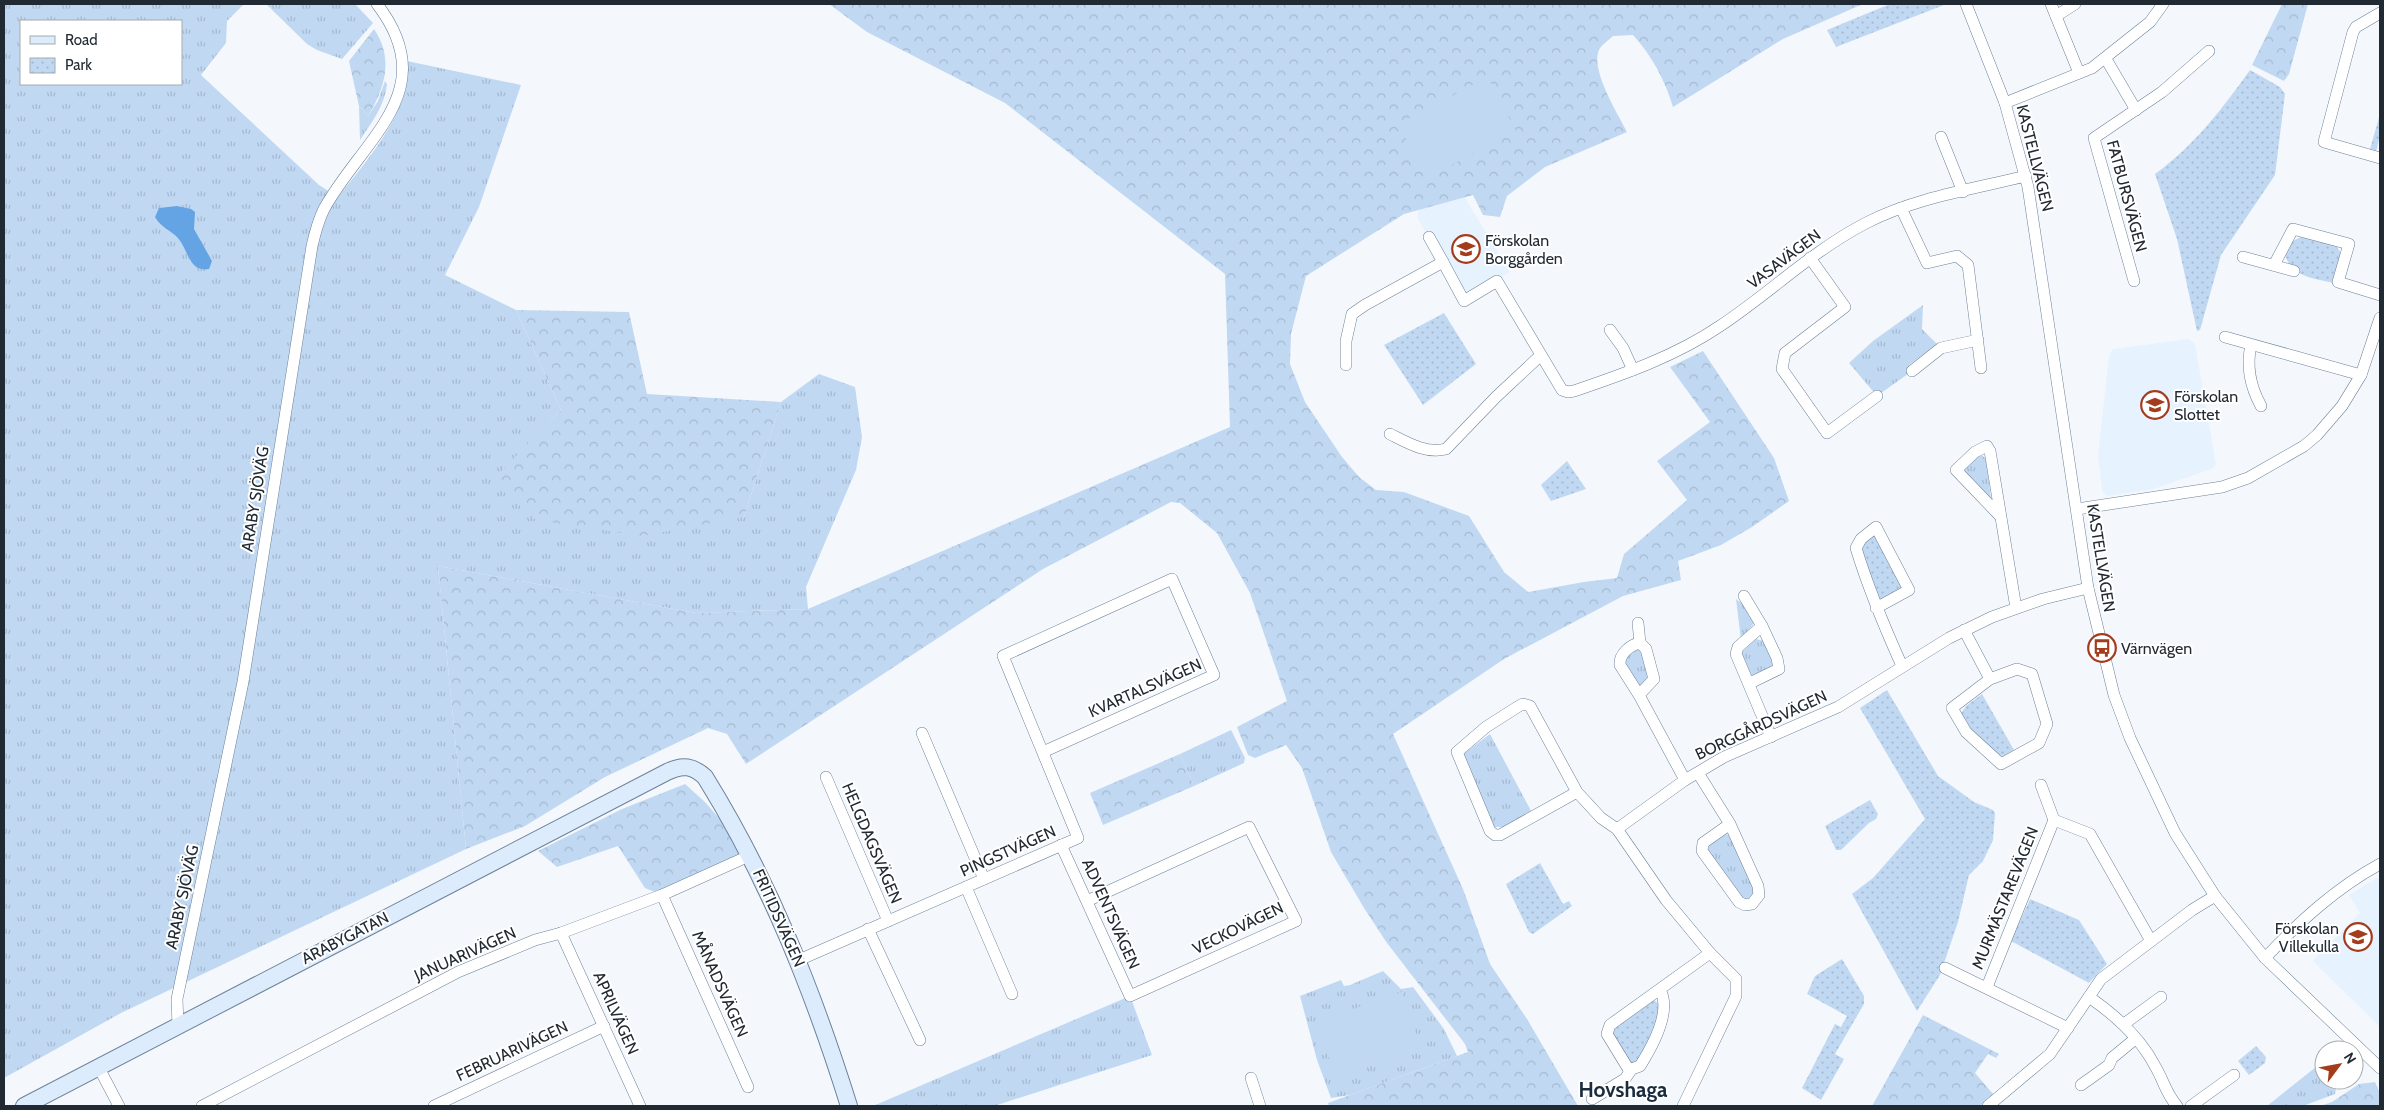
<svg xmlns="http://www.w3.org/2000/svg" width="2384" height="1110" viewBox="0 0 2384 1110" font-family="Cabin,sans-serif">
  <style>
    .built { fill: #e7f2ff }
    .grass { fill: url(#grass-tufts); fill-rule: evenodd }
    .forest { fill: url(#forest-crowns) }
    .park { fill: url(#park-dots) }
    .pitch { fill: #c0d8f2 }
    .water { fill: #64a3e4 }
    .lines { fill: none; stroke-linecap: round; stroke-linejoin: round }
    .street-casing { stroke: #6d8198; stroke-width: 12 }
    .secondary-casing { stroke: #6d8198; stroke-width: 18 }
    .street { stroke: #fff; stroke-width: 11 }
    .secondary { stroke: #dcecfd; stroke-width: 16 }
    .labels { text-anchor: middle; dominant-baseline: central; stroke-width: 4; stroke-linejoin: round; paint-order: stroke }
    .street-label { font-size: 16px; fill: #212a33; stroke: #fff }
    .poi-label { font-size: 16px; fill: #212a33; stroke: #fff; text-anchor: start }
    .district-label { font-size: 21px; font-weight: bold; fill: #1a2c3f; stroke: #fff }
  </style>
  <defs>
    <pattern id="grass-tufts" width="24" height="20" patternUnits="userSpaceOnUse" patternTransform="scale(1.25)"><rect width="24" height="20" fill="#c0d8f2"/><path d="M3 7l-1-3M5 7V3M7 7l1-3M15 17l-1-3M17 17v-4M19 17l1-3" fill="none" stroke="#a5bad0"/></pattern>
    <pattern id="forest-crowns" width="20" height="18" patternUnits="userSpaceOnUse" patternTransform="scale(1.25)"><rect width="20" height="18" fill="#c0d8f2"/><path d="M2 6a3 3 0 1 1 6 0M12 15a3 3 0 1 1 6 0" fill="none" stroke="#a5bad0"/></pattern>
    <pattern id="park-dots" width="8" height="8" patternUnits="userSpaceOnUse" patternTransform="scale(1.25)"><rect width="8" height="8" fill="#c0d8f2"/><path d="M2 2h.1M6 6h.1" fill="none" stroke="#a5bad0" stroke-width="1.8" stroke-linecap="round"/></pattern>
  </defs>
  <rect width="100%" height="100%" fill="#f4f8fd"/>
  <g class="built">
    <path d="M1457,185L1510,272L1464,301L1417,217L1420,206Z"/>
    <path d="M2189,339L2195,344L2216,464L2214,468L2154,489L2107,496L2102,491L2098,456L2109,355L2113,349Z"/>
    <path d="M2377,878L2380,881V1027L2313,961L2360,913L2349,895Z"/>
  </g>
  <g class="grass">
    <path d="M4,4H244L227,21L226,43L201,75L319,185L338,197C361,168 387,138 401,103C407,90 407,76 407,61L521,85L479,207L445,275L516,310L561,410L493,481L744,517L781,402L819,374L855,387L862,437L856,470L806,587L808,609L696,613L438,566L466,849L121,1013L4,1078ZM21,21H181V84H21Z"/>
    <path d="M266,4H355L373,23L342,59L317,50L307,44Z"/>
    <path d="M385,81L387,84C385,105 372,122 360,140L359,106L368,116L378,101Z"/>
    <path d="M1923,305L1922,329L1937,344L1909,365L1912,371L1877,396L1849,363L1873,341Z"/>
    <path d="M1980,455L1986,458L1991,499L1966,474L1965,469Z"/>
    <path d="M1736,599L1744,605L1754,623L1741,640Z"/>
    <path d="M1756,639L1764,641L1773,664L1771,668L1752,676L1742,658V652Z"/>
    <path d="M1639,650L1642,654L1650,677L1642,686L1638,685L1625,663C1626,656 1631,650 1639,650Z"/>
    <path d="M1231,730L1245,758L1244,763L1194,786L1180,754Z"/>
    <path d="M1490,734L1531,811L1503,827H1493L1463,754Z"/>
    <path d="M1724,834L1730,835L1754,889V893L1747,899L1742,898L1707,852L1710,844Z"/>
    <path d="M1383,971L1401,989L1413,987L1444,1029L1457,1056L1350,1095L1331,1098L1317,1060L1300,996L1341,980L1344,986L1350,985Z"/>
    <path d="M1130,996L1152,1055L994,1106H873Z"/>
    <path d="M2321,1063L2324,1068V1080H2331L2336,1089L2335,1094L2303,1106H2267Z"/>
  </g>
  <g class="forest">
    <path d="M829,4H1863L1783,39L1673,107C1665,80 1652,56 1633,35L1613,36C1609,40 1601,45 1599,50C1590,70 1618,114 1627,132L1545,167L1507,196L1500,217L1483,215L1473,195L1404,214L1306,276L1291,334L1290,364L1305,402L1342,457L1359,477L1376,490L1404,492L1469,516L1504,572L1528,592L1584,582L1617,578L1624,554L1687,500L1657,461L1710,422L1670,367L1703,351L1774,458L1789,501L1752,527L1721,545L1678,561L1681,580L1623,596L1504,659L1393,734L1463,889L1490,964L1527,1019L1578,1106H1329L1328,1103L1468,1052L1465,1044L1387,943L1364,908L1331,852L1302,768L1286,745L1255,758L1248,755L1237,727L1287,701L1250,593L1217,533L1180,503L1171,502L1043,569L746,764L727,734L708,728L605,777L525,826L466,849L438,566L696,613L808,609L1230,427L1225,274L1005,103L867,32Z"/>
    <path d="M2282,4H2308L2289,74L2284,81L2252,65Z"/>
    <path d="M374,29C394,58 385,88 368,116L359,106L349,61Z"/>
    <path d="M516,310L629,312L647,394L781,402L744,517L642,536L536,520L492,481L561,410Z"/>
    <path d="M1180,754L1194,786L1103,825L1090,793Z"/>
    <path d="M685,784L705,802L751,855L662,895L645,888L618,846L557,867L538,851L622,809Z"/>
    <path d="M1923,1015L1999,1054L1996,1058L1988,1054L1975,1073L1994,1095L1980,1106H1872Z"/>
    <path d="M2375,1082L2380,1093V1106H2320L2332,1102L2359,1084Z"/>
  </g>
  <g class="park">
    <path d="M1890,4H1943L1944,5L1836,47L1827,30Z"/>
    <path d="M2250,70L2280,87L2285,94L2275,175L2221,255L2200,330L2197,331L2177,239L2155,174C2194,146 2222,109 2250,70Z"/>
    <path d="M2380,114V136L2376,151L2370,149Z"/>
    <path d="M2301,237L2335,244L2342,255L2333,283C2313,278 2292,277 2285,255L2291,242Z"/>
    <path d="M1444,313L1476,364L1423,405L1384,345Z"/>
    <path d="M1567,461L1586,489L1551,501L1541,485Z"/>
    <path d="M1873,535L1878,537L1902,586C1898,593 1887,600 1879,599L1861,548V545Z"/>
    <path d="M1887,690L1938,776L1974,802L1993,810L1995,813L1993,840L1983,861L1969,875L1958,922L1940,975L1917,1011L1852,894L1873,878L1925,819L1860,708Z"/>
    <path d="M1982,694L2014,750L2003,756L1997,754L1967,726L1960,715L1966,706Z"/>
    <path d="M1870,800L1878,814L1876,819L1869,823L1841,850H1836L1825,826Z"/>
    <path d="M1540,863L1563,904L1569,901L1572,906L1533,934L1529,932L1506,884Z"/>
    <path d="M2030,899L2079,920L2107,964L2089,983L2011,941Z"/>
    <path d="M1842,959L1864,996V1004L1835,1054L1844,1059L1821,1100L1802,1088L1835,1024L1841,1027L1847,1016L1807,994L1815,976Z"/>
    <path d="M1654,1000L1660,1005L1661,1015L1639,1060L1634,1064L1630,1063L1613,1036L1614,1027Z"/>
    <path d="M2256,1046L2266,1057L2265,1063L2249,1075L2238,1061Z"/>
  </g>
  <g class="pitch">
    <path d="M1488,77L1516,131L1426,178L1398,124Z"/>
    <path d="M1402,992L1421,1048L1336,1077L1316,1022Z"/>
  </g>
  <path class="water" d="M177,206L191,209L195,212L194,229L212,261L209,269C189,273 188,249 178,238C171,230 161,228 155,217L159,208Z"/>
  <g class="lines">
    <defs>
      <g id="street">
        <path d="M1966,4L2005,103L2028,187L2088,588L2114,695L2130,738L2175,833L2215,896L2265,958L2380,1068"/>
        <path d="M2051,4L2079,73"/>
        <path d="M2380,13L2356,27L2353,32L2324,142L2380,158"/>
        <path d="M2056,16L2075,4"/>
        <path d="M2106,59L2136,110"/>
        <path d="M2005,103L2092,68L2150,22L2163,4"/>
        <path d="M1941,137L1963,192"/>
        <path d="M1901,208L1927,263L1957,256L1968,265L1981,368"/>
        <path d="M1429,237L1443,262"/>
        <path d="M2243,257L2294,271"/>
        <path d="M1810,258L1845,307L1785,353L1782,369L1827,433L1877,396"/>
        <path d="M2274,265L2293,229L2349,244L2338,282L2380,295"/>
        <path d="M2134,281L2094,138L2162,92L2209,51"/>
        <path d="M1610,330L1623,348L1633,370"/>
        <path d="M2225,337L2361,375"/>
        <path d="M2251,345C2246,367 2250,386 2261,406"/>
        <path d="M1346,365V341L1352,314L1365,305L1443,262L1464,301L1497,281L1562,390L1568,392L1574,391C1624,374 1676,356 1720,326C1770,293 1812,251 1866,223C1914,198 1973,189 2026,176"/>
        <path d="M1912,371L1941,348L1978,340"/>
        <path d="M1390,434C1408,443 1426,454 1446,449L1496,397L1541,355"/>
        <path d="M2077,509L2222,487L2248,478L2304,446L2317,435L2342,406L2361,375L2380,318"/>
        <path d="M2001,517L1956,470L1975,452L1987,446L1990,451L2016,608"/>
        <path d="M1744,596L1762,626"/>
        <path d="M1876,608L1909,590L1876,527L1861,539L1856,548C1869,591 1884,626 1902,666"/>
        <path d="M1638,623L1640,643"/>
        <path d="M1964,630L1990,679L2017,669L2032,674L2047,724L2039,743L2001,764L1966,732L1952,708L1990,679"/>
        <path d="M1750,683L1779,669L1777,658L1762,626L1738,647L1736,654L1771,737"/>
        <path d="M1639,695L1620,665C1619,654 1630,645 1640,643L1646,649L1654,679L1639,695L1685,780"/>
        <path d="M922,733L984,879"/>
        <path d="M1698,773L1730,824L1758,886L1759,895L1752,904L1745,905L1739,902L1702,851L1703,843L1730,824"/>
        <path d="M826,777L888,921"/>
        <path d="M2041,785L2054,820"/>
        <path d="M1577,792L1500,835H1495L1490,831L1457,752L1486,727L1519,706L1523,704L1530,706L1577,792L1601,818L1617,829L1666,900L1710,953L1736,979V996L1683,1106"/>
        <path d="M1617,829L1685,780L1724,757L1838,707L1949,638L1992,617L2043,599L2088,588"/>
        <path d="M1061,845L1130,996L1296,921L1249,827L1087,901"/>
        <path d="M966,887L1012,994"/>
        <path d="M662,895L748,1087"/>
        <path d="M868,929L920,1040"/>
        <path d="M561,933L640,1106"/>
        <path d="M2265,958C2300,921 2336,888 2380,864"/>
        <path d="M799,960L1078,838L1003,656L1172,579L1214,675L1043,752"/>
        <path d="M1945,968L2068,1028"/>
        <path d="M1987,987L2054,820L2090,834L2151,941"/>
        <path d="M1660,990C1672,1011 1652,1047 1640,1066L1629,1070L1607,1034L1610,1025L1710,953"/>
        <path d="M2089,997C2115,1015 2140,1037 2155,1066C2164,1081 2165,1092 2177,1106"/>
        <path d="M2124,1024L2161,997"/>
        <path d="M178,1025L177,999L243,682L312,246C315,233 318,221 324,209C363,138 444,91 377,4"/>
        <path d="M99,1068L119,1106"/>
        <path d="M1251,1078L1260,1106"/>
        <path d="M2081,1085L2109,1065L2112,1058L2135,1039"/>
        <path d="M1592,1099L1625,1079L1631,1070"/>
        <path d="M202,1106L458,972L535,940L561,933L662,895L751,855"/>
        <path d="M434,1106L604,1026"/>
        <path d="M1988,1106L2050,1054L2101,979L2192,910L2215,896"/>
        <path d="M2191,1106L2234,1075"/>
      </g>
      <path id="secondary" d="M24,1106L667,772C683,764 693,766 705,777C769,880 813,991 849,1106"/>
    </defs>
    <use href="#street" class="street-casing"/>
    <use href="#secondary" class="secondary-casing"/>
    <use href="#street" class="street"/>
    <use href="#secondary" class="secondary"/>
  </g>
  <defs>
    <symbol id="school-ring" viewBox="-11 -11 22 22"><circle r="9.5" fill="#fff" stroke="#a33b1d" stroke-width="1.5"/><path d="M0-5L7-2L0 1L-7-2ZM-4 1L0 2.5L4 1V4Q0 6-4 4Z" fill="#a33b1d"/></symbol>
    <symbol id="bus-ring" viewBox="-11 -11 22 22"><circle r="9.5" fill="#fff" stroke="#a33b1d" stroke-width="1.5"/><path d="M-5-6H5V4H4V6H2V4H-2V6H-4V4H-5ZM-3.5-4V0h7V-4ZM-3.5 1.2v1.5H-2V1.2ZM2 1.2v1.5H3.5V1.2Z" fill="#a33b1d"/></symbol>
  </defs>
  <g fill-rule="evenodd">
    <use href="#school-ring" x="1450" y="233" width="32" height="32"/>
    <use href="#school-ring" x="2139" y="389" width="32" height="32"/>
    <use href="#bus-ring" x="2086" y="632" width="32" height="32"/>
    <use href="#school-ring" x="2342" y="921" width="32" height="32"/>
  </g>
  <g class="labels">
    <g class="street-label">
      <text transform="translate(2035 158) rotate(76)">KASTELLVÄGEN</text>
      <text transform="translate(2127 196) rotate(75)">FATBURSVÄGEN</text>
      <text transform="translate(1784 259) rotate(-37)">VASAVÄGEN</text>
      <text transform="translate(255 499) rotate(-81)">ARABY SJÖVÄG</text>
      <text transform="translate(2101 558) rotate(81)">KASTELLVÄGEN</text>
      <text transform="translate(1145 688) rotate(-24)">KVARTALSVÄGEN</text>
      <text transform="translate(1761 725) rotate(-25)">BORGGÅRDSVÄGEN</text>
      <text transform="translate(872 843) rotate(67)">HELGDAGSVÄGEN</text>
      <text transform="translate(1008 851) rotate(-24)">PINGSTVÄGEN</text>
      <text transform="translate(182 897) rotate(-78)">ARABY SJÖVÄG</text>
      <text transform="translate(2005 898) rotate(-68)">MURMÄSTAREVÄGEN</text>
      <text transform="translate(1111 914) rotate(66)">ADVENTSVÄGEN</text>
      <text transform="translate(779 918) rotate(66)">FRITIDSVÄGEN</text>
      <text transform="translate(1238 928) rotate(-26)">VECKOVÄGEN</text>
      <text transform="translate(345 938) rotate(-27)">ARABYGATAN</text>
      <text transform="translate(465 954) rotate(-24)">JANUARIVÄGEN</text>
      <text transform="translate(720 984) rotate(66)">MÅNADSVÄGEN</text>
      <text transform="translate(616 1013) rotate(66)">APRILVÄGEN</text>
      <text transform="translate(512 1051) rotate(-25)">FEBRUARIVÄGEN</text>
    </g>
    <g class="poi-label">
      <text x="1485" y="240">Förskolan<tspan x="1485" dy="18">Borggården</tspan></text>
      <text x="2174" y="396">Förskolan<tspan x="2174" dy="18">Slottet</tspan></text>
      <text x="2121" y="648">Värnvägen</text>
      <text x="2339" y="928" text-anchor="end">Förskolan<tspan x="2339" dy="18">Villekulla</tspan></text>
    </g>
    <g class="district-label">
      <text x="1623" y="1089">Hovshaga</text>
    </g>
  </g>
  <rect width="2384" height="1110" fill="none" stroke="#212a33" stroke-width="10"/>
  <rect x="20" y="20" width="162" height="65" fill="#ffffff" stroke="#a6aaad"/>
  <rect x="30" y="36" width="25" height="8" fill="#dcecfd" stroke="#a6aaad"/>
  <text x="65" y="45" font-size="15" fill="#212a33">Road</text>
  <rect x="30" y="58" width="25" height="15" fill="url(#park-dots)" stroke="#a6aaad"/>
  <text x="65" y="70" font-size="15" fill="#212a33">Park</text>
  <g transform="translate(2339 1065) rotate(58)"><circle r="24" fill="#ffffff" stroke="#a6aaad"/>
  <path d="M0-4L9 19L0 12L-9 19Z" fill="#a33b1d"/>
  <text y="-8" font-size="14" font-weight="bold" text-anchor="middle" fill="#212a33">N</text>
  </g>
</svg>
